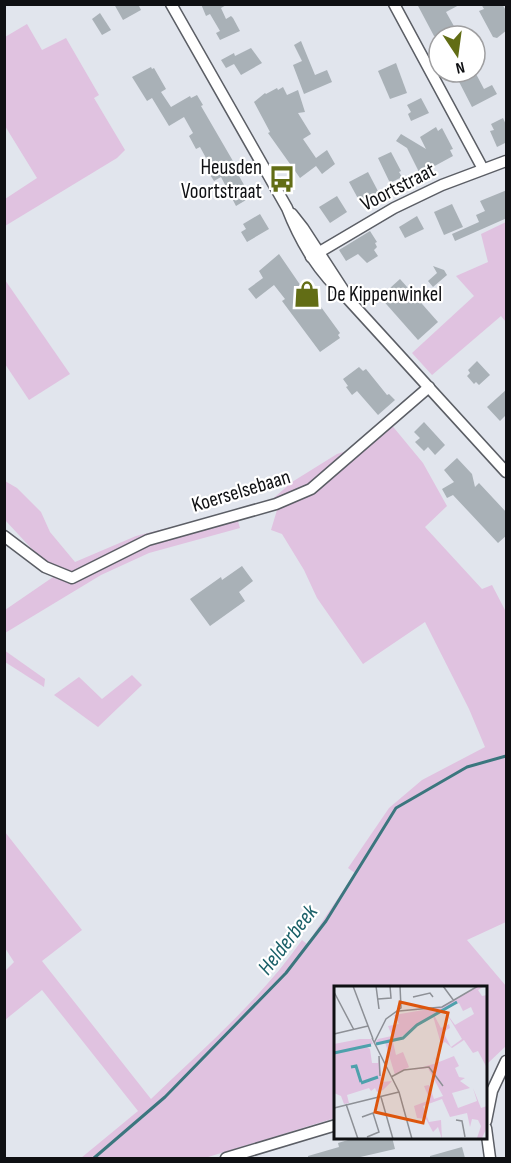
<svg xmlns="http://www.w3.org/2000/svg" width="511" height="1163" viewBox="0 0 511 1163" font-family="'Sofia Sans Condensed',sans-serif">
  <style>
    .green { fill: #e0c2e0 }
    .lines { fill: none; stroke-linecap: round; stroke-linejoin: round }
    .stream { stroke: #3b767e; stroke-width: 3 }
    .building { fill: #a9b1b7 }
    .minor-casing { stroke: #5b5e65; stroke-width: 13 }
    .minor { stroke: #fff; stroke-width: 10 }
    .labels { text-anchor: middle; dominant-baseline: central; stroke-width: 4.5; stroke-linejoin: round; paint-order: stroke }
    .poi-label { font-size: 21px; fill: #0f1013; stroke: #fff; text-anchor: end }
    .street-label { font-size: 21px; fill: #0f1013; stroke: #fff }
    .water-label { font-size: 22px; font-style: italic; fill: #1c6169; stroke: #fff }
    .inset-river { fill: none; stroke: #4ea1ac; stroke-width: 3 }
    .inset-road { fill: none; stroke: #8d9096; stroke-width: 1.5 }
    .view { fill: #dd550c; fill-opacity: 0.15; stroke: #dd550c; stroke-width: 3 }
    .inset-edge { fill: none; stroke: #0f1013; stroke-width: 3 }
  </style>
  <rect width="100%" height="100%" fill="#e1e5ed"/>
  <g class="green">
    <path d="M27,24L42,50L66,38L99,95L94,98L125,150L117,158L5,226V199L37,178L5,126V37Z"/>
    <path d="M506,222V322L501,316L432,375L412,353L474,296L456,276L488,262L481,234Z"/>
    <path d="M5,280L70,374L29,400L5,364Z"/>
    <path d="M390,423L423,463L447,506L425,527L482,589L492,585L506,612V922L467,940L506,986V1046L486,1065V988H336L335,1118L205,1158H81L138,1111L42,990L5,1020V971L14,962L5,948V832L82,930L42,961L151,1099C203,1049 260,1000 302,940L307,944L355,873L348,868L389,808L422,780L485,747L469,709L425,622L363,664L317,598L304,570L282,534L271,530L280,500L268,503L292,482L337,454L353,449Z"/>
    <path d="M5,481L17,488L41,512L50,532L75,562L136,536L235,511L240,528L149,553L101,575L5,633V610L56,575L5,520Z"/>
    <path d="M4,650L45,679L44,687L5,662Z"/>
    <path d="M132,675L142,685L98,727L54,695L79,677L102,699Z"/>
  </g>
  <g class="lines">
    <path class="stream" d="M94,1158L165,1097L286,973L326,921L396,808L467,767L506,756"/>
  </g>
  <g class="building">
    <path d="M114,4H138L141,10L123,20Z"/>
    <path d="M201,4H228L221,8L226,19L231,16L233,18L240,31L220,40L216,33L220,31L210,14L206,16Z"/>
    <path d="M417,4H461L446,12L455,28L459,26L465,36H434Z"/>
    <path d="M481,4H502L507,12V30L497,38L493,37L479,11L484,9Z"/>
    <path d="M100,13L111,30L102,35L92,19Z"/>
    <path d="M301,41L315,75L327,70L332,82L304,94L293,65L302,61L294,45Z"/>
    <path d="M251,48L262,63L241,75L234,64L226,68L221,60L234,53L235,56Z"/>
    <path d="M396,63L407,93L390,99L378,71Z"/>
    <path d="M151,67L152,69L154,68L166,89L161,92L171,107L190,96L191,98L197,95L203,105L201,106L237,168L235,169L251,197L236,206L221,177L214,181L207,170L211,167L200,147L196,149L189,136L193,133L184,117L169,126L152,98L147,101L132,77Z"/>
    <path d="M454,72H475L484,89L492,85L497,94L472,107Z"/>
    <path d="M283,87L287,95L298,90L305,112L298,113L311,134L303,139L316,158L327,150L335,164L322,174L316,166L300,178L268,133L270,132L254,102L265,93L266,94L277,88L278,90Z"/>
    <path d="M421,98L429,113L411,121L408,114L411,112L407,105Z"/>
    <path d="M503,118L507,127V142L497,147L490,131L494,130L491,124Z"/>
    <path d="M436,127L438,131L442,128L453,149L450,150L453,156L420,174L407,148L396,141L401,134L426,149L420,137Z"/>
    <path d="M391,152L401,171L399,172L402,177L390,183L378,158Z"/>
    <path d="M368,172L380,195L361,204L349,182Z"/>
    <path d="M507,190V218L455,241L452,234L479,222L476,215L485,211L480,201Z"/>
    <path d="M337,196L347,212L330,223L319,207Z"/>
    <path d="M452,204L463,227L444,235L434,212Z"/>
    <path d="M260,214L269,229L247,242L241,232L246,229L243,224Z"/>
    <path d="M417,216L424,229L405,238L399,227Z"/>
    <path d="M370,231L377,242L375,243L377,247L374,250L378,256L367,263L358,254L346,261L339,250Z"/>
    <path d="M279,254L303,289L306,287L315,295L313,296L340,333L338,335L340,338L320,352L282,301L285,299L274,285L256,299L248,289L263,278L259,271Z"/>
    <path d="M433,266L444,270L447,275L433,287L428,281L437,273Z"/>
    <path d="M400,279L438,322L418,340L380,297Z"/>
    <path d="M477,361L490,375L479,385L476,382L474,384L467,376L470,373L468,370Z"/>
    <path d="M359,367L363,371L366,369L387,395L389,394L395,400L378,415L357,391L352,395L346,387L348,386L343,379Z"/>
    <path d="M507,389V414L500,421L487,407Z"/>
    <path d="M424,422L445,445L435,455L428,447L424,451L415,442L420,438L414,432Z"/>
    <path d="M457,458L472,474L475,487L479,483L507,513V535L498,543L453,495L447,498L442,489L454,482L444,470Z"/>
    <path d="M242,566L253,581L239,592L245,601L210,626L190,599L221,577L222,580Z"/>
    <path d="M358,1137H392L395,1149L356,1158H308V1156L339,1147L338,1143Z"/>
    <path d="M462,1147L465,1158H430V1156Z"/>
  </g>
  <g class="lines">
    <defs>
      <g id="minor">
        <path d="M171,4L287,208C301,244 319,273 348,299L506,472"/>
        <path d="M394,4L483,169"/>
        <path d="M292,214L303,228L344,291"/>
        <path d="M311,257L394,208L442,185L506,161"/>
        <path d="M4,536L45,567L72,578L148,540L276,504L311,489L429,387"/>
        <path d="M486,1121L492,1091L506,1061"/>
        <path d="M486,1128L490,1158"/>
        <path d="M226,1158L336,1125"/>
      </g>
    </defs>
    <use href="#minor" class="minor-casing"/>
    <use href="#minor" class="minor"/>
  </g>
  <defs>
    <symbol id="bus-bare" viewBox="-9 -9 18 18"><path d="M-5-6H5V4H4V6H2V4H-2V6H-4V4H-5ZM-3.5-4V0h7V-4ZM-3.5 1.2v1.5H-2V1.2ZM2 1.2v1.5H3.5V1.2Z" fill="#626d15" stroke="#fff" stroke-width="2.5" paint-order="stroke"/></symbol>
    <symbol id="shop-bare" viewBox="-9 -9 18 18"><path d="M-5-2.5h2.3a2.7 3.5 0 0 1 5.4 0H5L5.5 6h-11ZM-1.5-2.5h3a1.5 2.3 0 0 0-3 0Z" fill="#626d15" stroke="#fff" stroke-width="2.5" paint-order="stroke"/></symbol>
  </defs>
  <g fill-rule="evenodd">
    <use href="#bus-bare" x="263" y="160" width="38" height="38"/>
    <use href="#shop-bare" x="288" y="275" width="38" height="38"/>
  </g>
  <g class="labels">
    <g class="poi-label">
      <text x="262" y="167">Heusden<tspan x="262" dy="24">Voortstraat</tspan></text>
      <text x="327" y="294" text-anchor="start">De Kippenwinkel</text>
    </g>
    <g class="street-label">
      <text transform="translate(398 187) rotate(-27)">Voortstraat</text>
      <text transform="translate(241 491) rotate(-17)">Koerselsebaan</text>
    </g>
    <g class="water-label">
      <text transform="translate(288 940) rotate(-52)">Helderbeek</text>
    </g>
  </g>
  <g transform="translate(334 986)">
    <rect width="153" height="153" fill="#e1e5ed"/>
    <path d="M145,0H151L144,4L148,10L153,9V82L144,65L139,67L130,54L118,62L111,56L107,58L99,30L59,56L62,69L69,66L75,81L61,89L51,56L41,57L44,53L58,50L54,40L65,38L60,29L107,21ZM125,17L129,25L137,21L140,28L121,39L111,25L128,53L117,61L109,46L116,42L115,38L107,42L100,29ZM26,53H37L39,58L31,60L36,63L38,77H44L45,71L48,96L58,95L49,104L43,106L41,102L37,105L35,102L13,109L15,117L10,118L7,110L0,107V58ZM120,70L125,80L121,82L125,91L131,92L126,95L136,102L118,107L124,122L143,115L139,102L147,122L153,120V141L148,152H143L147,140L144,134L138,133L136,141L133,127L116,131L108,113L89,120L95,136L107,134L108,153L104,141L99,146L92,133L83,132L80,120L96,114L90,100L95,99L100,113L109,110L94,82L78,84L103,77L100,71L105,76Z" fill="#e0c2e0" fill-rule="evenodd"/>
    <path class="inset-river" d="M42,58L69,52L83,39L123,16M0,67L37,59M17,81L22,80L27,96M27,97L44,91"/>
    <path class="inset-road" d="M19,0L39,53M42,0L45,23M109,0L120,15M0,6L20,44M79,11L96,7L99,11M44,13L57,12L56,0M65,25L108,21L144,0M0,48L34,40M38,52L65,106L78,153M40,57L52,33L67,22L66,0M45,70L46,90M57,91L70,84L95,81L109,100M47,111L59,153M12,118L24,153M0,122L65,106M28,131L39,127L45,146L33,151M122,134L128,135L131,151M118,153H150"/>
    <path class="view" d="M66,16L114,27L89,137L41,126Z"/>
    <rect width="153" height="153" class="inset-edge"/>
  </g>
  <rect width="511" height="1163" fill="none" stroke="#0f1013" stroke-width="12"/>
  <g transform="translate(457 54) rotate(167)"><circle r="28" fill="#ffffff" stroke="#9f9fa1" stroke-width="1.5"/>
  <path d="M0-4.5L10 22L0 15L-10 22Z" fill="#626d15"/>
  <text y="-9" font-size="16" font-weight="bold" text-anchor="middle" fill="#0f1013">N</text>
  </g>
</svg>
